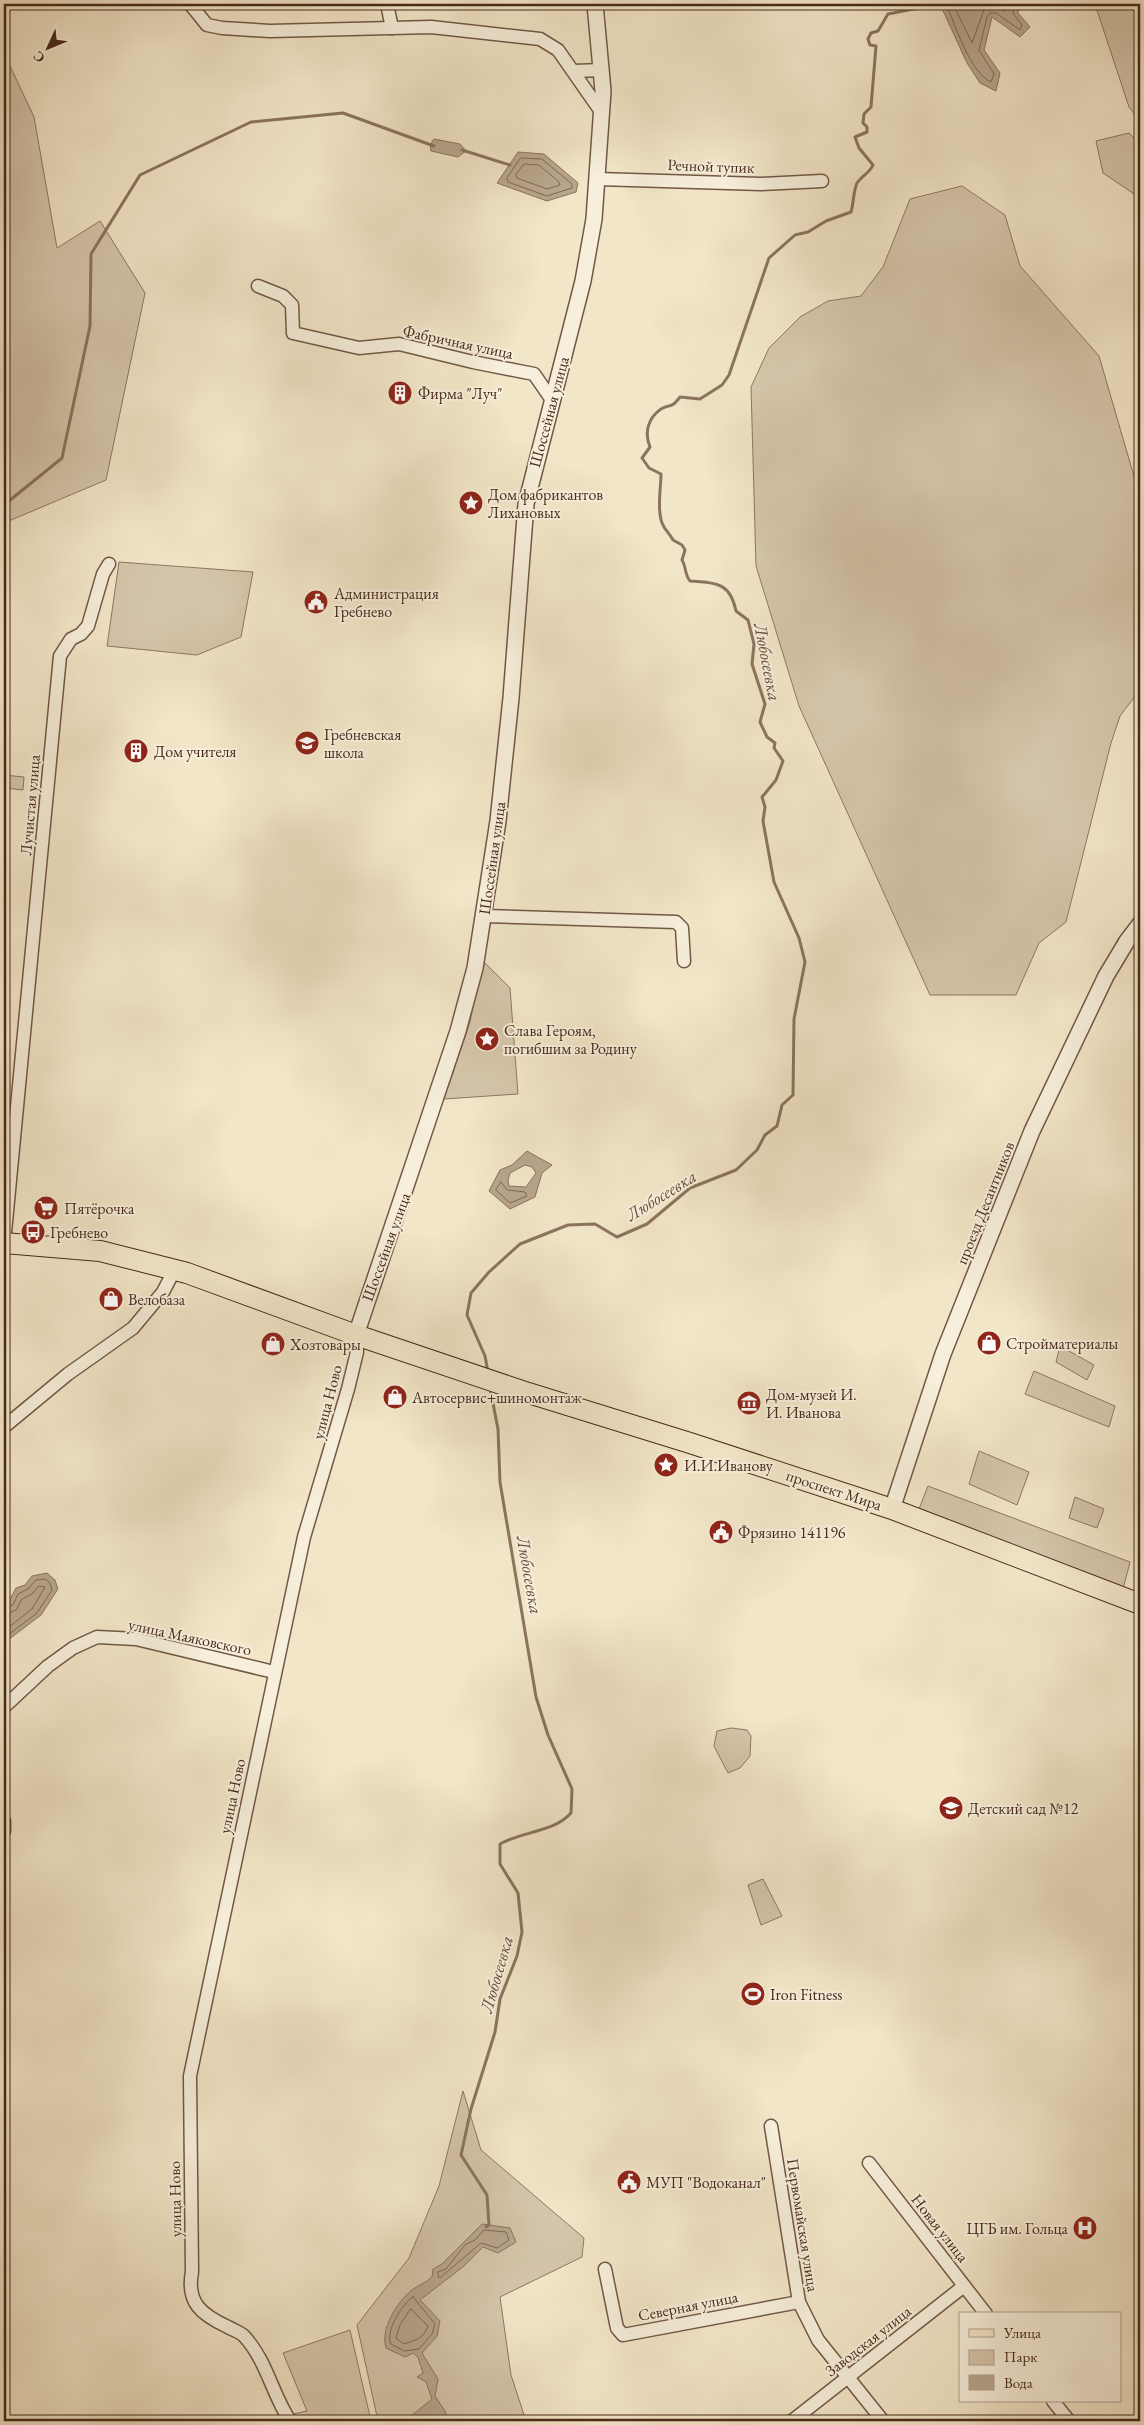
<svg xmlns="http://www.w3.org/2000/svg" width="1144" height="2425" viewBox="0 0 1144 2425" font-family="'EB Garamond',serif">
  <style>
    .green { fill: #d5c6ab; stroke: #8e7863 }
    .water { fill: #b8a68d; stroke: #8b745f; fill-rule: evenodd }
    .lines { fill: none; stroke-linecap: round; stroke-linejoin: round }
    .shore { stroke: #806854; stroke-width: 1 }
    .stream { stroke: #8b745f; stroke-width: 3 }
    .minor-casing { stroke: #725846; stroke-width: 15 }
    .tertiary-casing { stroke: #725846; stroke-width: 18 }
    .primary-casing { stroke: #48291b; stroke-width: 22 }
    .minor { stroke: #f7efdb; stroke-width: 12 }
    .tertiary { stroke: #f7efdb; stroke-width: 15 }
    .primary { stroke: #f2e6c8; stroke-width: 20 }
    .labels { text-anchor: middle; dominant-baseline: central; stroke-width: 4; stroke-linejoin: round; paint-order: stroke }
    .street-label { font-size: 16px; fill: #48291b; stroke: #f7efdb }
    .poi-label { font-size: 16px; fill: #48291b; stroke: #f7efdb; text-anchor: start }
    .water-label { font-size: 18px; font-style: italic; fill: #6a4e3d; stroke: #f7efdb }
  </style>
  <rect width="100%" height="100%" fill="#f2e6c8"/>
  <filter id="stains"><feTurbulence type="fractalNoise" baseFrequency=".004" numOctaves="4"/><feColorMatrix values="0 0 0 0 .2 0 0 0 0 .09 0 0 0 0 .02 0 0 0 .5 -.17"/></filter>
  <radialGradient id="worn" r=".72"><stop offset=".6" stop-color="#630" stop-opacity="0"/><stop offset="1" stop-color="#630" stop-opacity=".3"/></radialGradient>
  <g class="green">
    <path d="M1095,4H1140V121L1129,107Z"/>
    <path d="M4,53L34,117L57,248L100,221L145,293L106,480L4,523Z"/>
    <path d="M1129,133L1140,144V198L1103,173L1096,141Z"/>
    <path d="M962,186L1005,215L1020,266L1099,356L1140,497V569L1136,695L1120,716L1111,743L1066,922L1039,943L1016,995H930L799,706L756,566L751,387L769,348L800,317L828,301L861,296L883,267L910,199Z"/>
    <path d="M119,562L253,572L241,637L197,655L107,646Z"/>
    <path d="M4,775L24,777L23,790L4,788Z"/>
    <path d="M482,960L510,988L518,1094L444,1099L470,1022Z"/>
    <path d="M1060,1346L1094,1365L1087,1380L1056,1362Z"/>
    <path d="M1034,1371L1115,1406L1109,1427L1025,1394Z"/>
    <path d="M979,1451L1029,1472L1017,1505L969,1484Z"/>
    <path d="M928,1486L1130,1562L1122,1593L917,1514Z"/>
    <path d="M1075,1497L1104,1509L1097,1528L1069,1518Z"/>
    <path d="M731,1728L747,1730L751,1736L750,1756L740,1768L728,1773L714,1746L717,1731Z"/>
    <path d="M763,1879L782,1916L761,1925L748,1885Z"/>
    <path d="M463,2091L481,2150L584,2238L582,2257L500,2297L511,2375L526,2421H378L357,2325L409,2258L439,2186Z"/>
    <path d="M350,2330L371,2421H261L307,2411L283,2353Z"/>
  </g>
  <g class="water">
    <path d="M940,4H1019L1018,13L1030,27L1020,37L992,17L984,50L1000,73L996,91L980,83L967,63Z"/>
    <path d="M434,139L460,144L466,151L458,157L431,151L430,145Z"/>
    <path d="M518,152L544,154L578,183L576,192L547,201L497,183Z"/>
    <path d="M527,1151L552,1165L542,1173L535,1197L510,1209L489,1191L500,1170L512,1165ZM525,1165L532,1167L536,1173L526,1187L509,1186L508,1181L510,1173Z"/>
    <path d="M47,1573L55,1580L58,1589L41,1615L4,1643V1604L9,1601L16,1588L25,1585L32,1576Z"/>
    <path d="M482,2224L510,2228L516,2242L498,2253L483,2247L464,2266L420,2300L440,2321L437,2336L422,2353L438,2379L435,2396L445,2411L448,2419L452,2421H398L400,2418L411,2416L432,2399L426,2382L417,2377L423,2373L418,2357L413,2353L405,2357L386,2348C380,2329 397,2302 412,2290C418,2285 426,2283 432,2277L433,2269L442,2264Z"/>
  </g>
  <g class="lines">
    <g class="shore">
      <path d="M946,4C955,24 970,73 991,82L994,74L979,50L987,17L990,13H996L1020,30L1022,25L1013,13L1014,4"/>
      <path d="M953,4L972,43L984,10L994,6L1005,11L1008,4"/>
      <path d="M521,158L542,159L572,184V188L547,196L508,182L507,178Z"/>
      <path d="M524,164L539,165L559,182L560,185L547,189L517,178L516,175Z"/>
      <path d="M501,1182L507,1190L525,1192L527,1196L510,1203L496,1190Z"/>
      <path d="M4,1608L13,1605L18,1594L28,1589L36,1580L45,1579L50,1583L52,1590L37,1613L4,1638"/>
      <path d="M4,1615L16,1610L22,1599L32,1594L39,1586L45,1587L32,1609L4,1631"/>
      <path d="M484,2230L506,2232L509,2240L497,2248L481,2243L441,2277H438V2272L446,2269L465,2245L475,2240Z"/>
      <path d="M413,2297L435,2324L432,2334L419,2349L404,2351L391,2344C385,2331 402,2304 413,2297Z"/>
      <path d="M411,2309L428,2326C424,2339 415,2340 404,2344L396,2338L400,2325Z"/>
    </g>
    <g class="stream">
      <path d="M462,150L510,165"/>
      <path d="M4,505L62,458L90,326L91,254L140,175L251,122L343,113L434,146"/>
      <path d="M488,1372L485,1356L467,1315L471,1293L489,1272L520,1244L568,1225L595,1224L617,1237L647,1224L690,1188L736,1170L757,1150L765,1135L777,1126L782,1105L793,1095L794,1019L805,962L799,938L774,882L763,821L765,807L762,797L776,780L783,761L774,748L775,743L767,737L760,722L765,704L752,664L754,644L748,620L736,611C730,582 716,583 690,581C685,576 686,566 682,560L685,550L682,545L673,540C670,534 667,532 664,527C656,514 661,488 661,474L649,468L642,458L650,447C644,433 648,418 661,409C671,403 670,410 680,397L700,399L722,385L729,375L769,258L795,235L808,232L826,221L851,212C854,202 853,192 857,183C862,175 869,174 873,165L859,148L855,137L867,132V127L863,123L864,114L871,107L876,46L870,45L868,39L871,33L878,31L888,14L939,4"/>
      <path d="M486,2227L489,2225L487,2195L461,2155L471,2109L495,2032L500,1999L517,1956L522,1932L518,1893L500,1864V1844C522,1831 553,1833 571,1813L572,1789L548,1735L536,1697L500,1482L498,1429L490,1388"/>
    </g>
    <defs>
      <g id="minor">
        <path d="M190,4L207,25L222,28L270,31L431,27L540,39L558,50L602,113"/>
        <path d="M387,4L392,28"/>
        <path d="M574,71L602,70"/>
        <path d="M598,179L761,184L822,181"/>
        <path d="M258,286L283,296L292,305L293,333L359,348L399,344L473,362L534,374L552,400"/>
        <path d="M485,916L676,922L682,928L684,961"/>
        <path d="M4,1243L60,656L71,639L81,634L88,626L103,574L109,564"/>
        <path d="M4,1427L68,1374L133,1328L163,1292L175,1269"/>
        <path d="M4,1707L48,1666L73,1648L97,1637L136,1639L274,1672"/>
        <path d="M4,1821V1831"/>
        <path d="M771,2126L799,2302L818,2340L883,2421"/>
        <path d="M869,2163L986,2314"/>
        <path d="M605,2269L617,2328L623,2335L799,2302"/>
        <path d="M1053,2401L1069,2421"/>
        <path d="M290,2421C272,2394 267,2361 244,2336C240,2332 233,2330 228,2327C202,2315 186,2303 192,2272L190,2076L304,1537L348,1389L357,1352L356,1335"/>
        <path d="M792,2421L964,2286"/>
      </g>
      <g id="tertiary">
        <path d="M356,1335L458,1031L475,968L498,821L511,698L526,504L583,281L594,219L603,91L595,4"/>
        <path d="M892,1509L943,1354L1032,1131L1106,976L1127,941L1140,924"/>
      </g>
      <path id="primary" d="M4,1243L100,1251L187,1273L356,1335L522,1391L690,1443L892,1509L1140,1604"/>
    </defs>
    <use href="#minor" class="minor-casing"/>
    <use href="#tertiary" class="tertiary-casing"/>
    <use href="#primary" class="primary-casing"/>
    <use href="#minor" class="minor"/>
    <use href="#tertiary" class="tertiary"/>
    <use href="#primary" class="primary"/>
  </g>
  <defs>
    <symbol id="building-disc" viewBox="-11 -11 22 22"><circle r="9.5" fill="#8f2418" stroke="#f7efdb"/><path d="M-4-6H4V6H1V3H-1V6H-4ZM-2.5-4.3h1.7v1.8h-1.7ZM.8-4.3h1.7v1.8H.8ZM-2.5-1h1.7V.8h-1.7ZM.8-1h1.7V.8H.8Z" fill="#fff"/></symbol>
    <symbol id="sight-disc" viewBox="-11 -11 22 22"><circle r="9.5" fill="#8f2418" stroke="#f7efdb"/><path d="M0-6L1.8-2.2L6-1.7L2.9 1.2L3.7 5.4L0 3.3L-3.7 5.4L-2.9 1.2L-6-1.7L-1.8-2.2Z" fill="#fff"/></symbol>
    <symbol id="civic-disc" viewBox="-11 -11 22 22"><circle r="9.5" fill="#8f2418" stroke="#f7efdb"/><path d="M-.6-6.5H3V-4.5H.6V-3L4-1V1h2V6H-6V1h2V-1L-.6-3ZM-1.2 2.5V6h2.4V2.5Z" fill="#fff"/></symbol>
    <symbol id="school-disc" viewBox="-11 -11 22 22"><circle r="9.5" fill="#8f2418" stroke="#f7efdb"/><path d="M0-5L7-2L0 1L-7-2ZM-4 1L0 2.5L4 1V4Q0 6-4 4Z" fill="#fff"/></symbol>
    <symbol id="supermarket-disc" viewBox="-11 -11 22 22"><circle r="9.5" fill="#8f2418" stroke="#f7efdb"/><path d="M-6-5.5h2.5l.6 2H6L4.5 2H-2.5L-4.4-4H-6ZM-1.5 3.2a1.3 1.3 0 1 0 .1 0ZM3 3.2a1.3 1.3 0 1 0 .1 0Z" fill="#fff"/></symbol>
    <symbol id="bus-disc" viewBox="-11 -11 22 22"><circle r="9.5" fill="#8f2418" stroke="#f7efdb"/><path d="M-5-6H5V4H4V6H2V4H-2V6H-4V4H-5ZM-3.5-4V0h7V-4ZM-3.5 1.2v1.5H-2V1.2ZM2 1.2v1.5H3.5V1.2Z" fill="#fff"/></symbol>
    <symbol id="shop-disc" viewBox="-11 -11 22 22"><circle r="9.5" fill="#8f2418" stroke="#f7efdb"/><path d="M-5-2.5h2.3a2.7 3.5 0 0 1 5.4 0H5L5.5 6h-11ZM-1.5-2.5h3a1.5 2.3 0 0 0-3 0Z" fill="#fff"/></symbol>
    <symbol id="museum-disc" viewBox="-11 -11 22 22"><circle r="9.5" fill="#8f2418" stroke="#f7efdb"/><path d="M0-6L6-3V-2H-6V-3ZM-5-1h2V3h-2ZM-1-1h2V3h-2ZM3-1h2V3H3ZM-6 4H6V6H-6Z" fill="#fff"/></symbol>
    <symbol id="stadium-disc" viewBox="-11 -11 22 22"><circle r="9.5" fill="#8f2418" stroke="#f7efdb"/><path d="M0-5a6.5 5 0 1 0 0 10a6.5 5 0 1 0 0-10ZM-3.5-1.8h7v3.6h-7Z" fill="#fff"/></symbol>
    <symbol id="hospital-disc" viewBox="-11 -11 22 22"><circle r="9.5" fill="#8f2418" stroke="#f7efdb"/><path d="M-5-5h3v3.5h4V-5h3V5h-3V1.5h-4V5h-3Z" fill="#fff"/></symbol>
  </defs>
  <g fill-rule="evenodd">
    <use href="#building-disc" x="386" y="379" width="28" height="28"/>
    <use href="#sight-disc" x="457" y="489" width="28" height="28"/>
    <use href="#civic-disc" x="302" y="588" width="28" height="28"/>
    <use href="#school-disc" x="293" y="729" width="28" height="28"/>
    <use href="#building-disc" x="122" y="737" width="28" height="28"/>
    <use href="#sight-disc" x="473" y="1025" width="28" height="28"/>
    <use href="#supermarket-disc" x="32" y="1194" width="28" height="28"/>
    <use href="#bus-disc" x="19" y="1218" width="28" height="28"/>
    <use href="#shop-disc" x="97" y="1285" width="28" height="28"/>
    <use href="#shop-disc" x="975" y="1329" width="28" height="28"/>
    <use href="#shop-disc" x="259" y="1330" width="28" height="28"/>
    <use href="#shop-disc" x="381" y="1383" width="28" height="28"/>
    <use href="#museum-disc" x="735" y="1389" width="28" height="28"/>
    <use href="#sight-disc" x="652" y="1451" width="28" height="28"/>
    <use href="#civic-disc" x="707" y="1518" width="28" height="28"/>
    <use href="#school-disc" x="937" y="1794" width="28" height="28"/>
    <use href="#stadium-disc" x="739" y="1980" width="28" height="28"/>
    <use href="#civic-disc" x="615" y="2168" width="28" height="28"/>
    <use href="#hospital-disc" x="1071" y="2214" width="28" height="28"/>
  </g>
  <g class="labels">
    <g class="street-label">
      <text transform="translate(711 166) rotate(2)">Речной тупик</text>
      <text transform="translate(458 342) rotate(12)">Фабричная улица</text>
      <text transform="translate(549 412) rotate(-75)">Шоссейная улица</text>
      <text transform="translate(30 805) rotate(-85)">Лучистая улица</text>
      <text transform="translate(492 858) rotate(-82)">Шоссейная улица</text>
      <text transform="translate(985 1203) rotate(-68)">проезд Десантников</text>
      <text transform="translate(386 1247) rotate(-70)">Шоссейная улица</text>
      <text transform="translate(327 1402) rotate(-75)">улица Ново</text>
      <text transform="translate(834 1490) rotate(18)">проспект Мира</text>
      <text transform="translate(190 1637) rotate(12)">улица Маяковского</text>
      <text transform="translate(232 1796) rotate(-78)">улица Ново</text>
      <text transform="translate(175 2199) rotate(-91)">улица Ново</text>
      <text transform="translate(803 2225) rotate(81)">Первомайская улица</text>
      <text transform="translate(940 2228) rotate(52)">Новая улица</text>
      <text transform="translate(688 2306) rotate(-11)">Северная улица</text>
      <text transform="translate(868 2341) rotate(-38)">Заводская улица</text>
    </g>
    <g class="poi-label">
      <text x="418" y="393">Фирма "Луч"</text>
      <text x="488" y="494">Дом фабрикантов<tspan x="488" dy="18">Лихановых</tspan></text>
      <text x="334" y="593">Администрация<tspan x="334" dy="18">Гребнево</tspan></text>
      <text x="324" y="734">Гребневская<tspan x="324" dy="18">школа</tspan></text>
      <text x="154" y="751">Дом учителя</text>
      <text x="504" y="1030">Слава Героям,<tspan x="504" dy="18">погибшим за Родину</tspan></text>
      <text x="64" y="1208">Пятёрочка</text>
      <text x="50" y="1232">Гребнево</text>
      <text x="128" y="1299">Велобаза</text>
      <text x="1006" y="1343">Стройматериалы</text>
      <text x="290" y="1344">Хозтовары</text>
      <text x="766" y="1394">Дом-музей И.<tspan x="766" dy="18">И. Иванова</tspan></text>
      <text x="412" y="1397">Автосервис+шиномонтаж</text>
      <text x="684" y="1465">И.И.Иванову</text>
      <text x="738" y="1532">Фрязино 141196</text>
      <text x="968" y="1808">Детский сад №12</text>
      <text x="770" y="1994">Iron Fitness</text>
      <text x="646" y="2182">МУП "Водоканал"</text>
      <text x="1068" y="2228" text-anchor="end">ЦГБ им. Гольца</text>
    </g>
    <g class="water-label">
      <text transform="translate(768 662) rotate(79)">Любосеевка</text>
      <text transform="translate(661 1195) rotate(-32)">Любосеевка</text>
      <text transform="translate(530 1575) rotate(80)">Любосеевка</text>
      <text transform="translate(496 1974) rotate(-74)">Любосеевка</text>
    </g>
  </g>
  <rect width="1144" height="2425" fill="none" stroke="#f2e6c8" stroke-width="20"/>
  <rect x="5" y="5" width="1134" height="2415" fill="none" stroke="#48291b" stroke-width="2.5"/>
  <rect x="10" y="10" width="1124" height="2405" fill="none" stroke="#48291b"/>
  <rect x="959" y="2312" width="162" height="90" fill="#f7efdb" stroke="#b1a08e"/>
  <rect x="969" y="2329" width="25" height="8" fill="#f2e6c8" stroke="#b1a08e"/>
  <text x="1004" y="2338" font-size="15" fill="#48291b">Улица</text>
  <rect x="969" y="2350" width="25" height="15" fill="#d5c6ab" stroke="#b1a08e"/>
  <text x="1004" y="2362" font-size="15" fill="#48291b">Парк</text>
  <rect x="969" y="2375" width="25" height="15" fill="#b8a68d" stroke="#b1a08e"/>
  <text x="1004" y="2388" font-size="15" fill="#48291b">Вода</text>
  <g transform="translate(48 48) rotate(226)" stroke="#f7efdb" stroke-width="4" paint-order="stroke">
  <path d="M0-4L9 19L0 12L-9 19Z" fill="#48291b"/>
  <text y="-8" font-size="14" font-weight="bold" text-anchor="middle" fill="#48291b">С</text>
  </g>
  <rect width="100%" height="100%" filter="url(#stains)"/>
  <rect width="100%" height="100%" fill="url(#worn)"/>
</svg>
